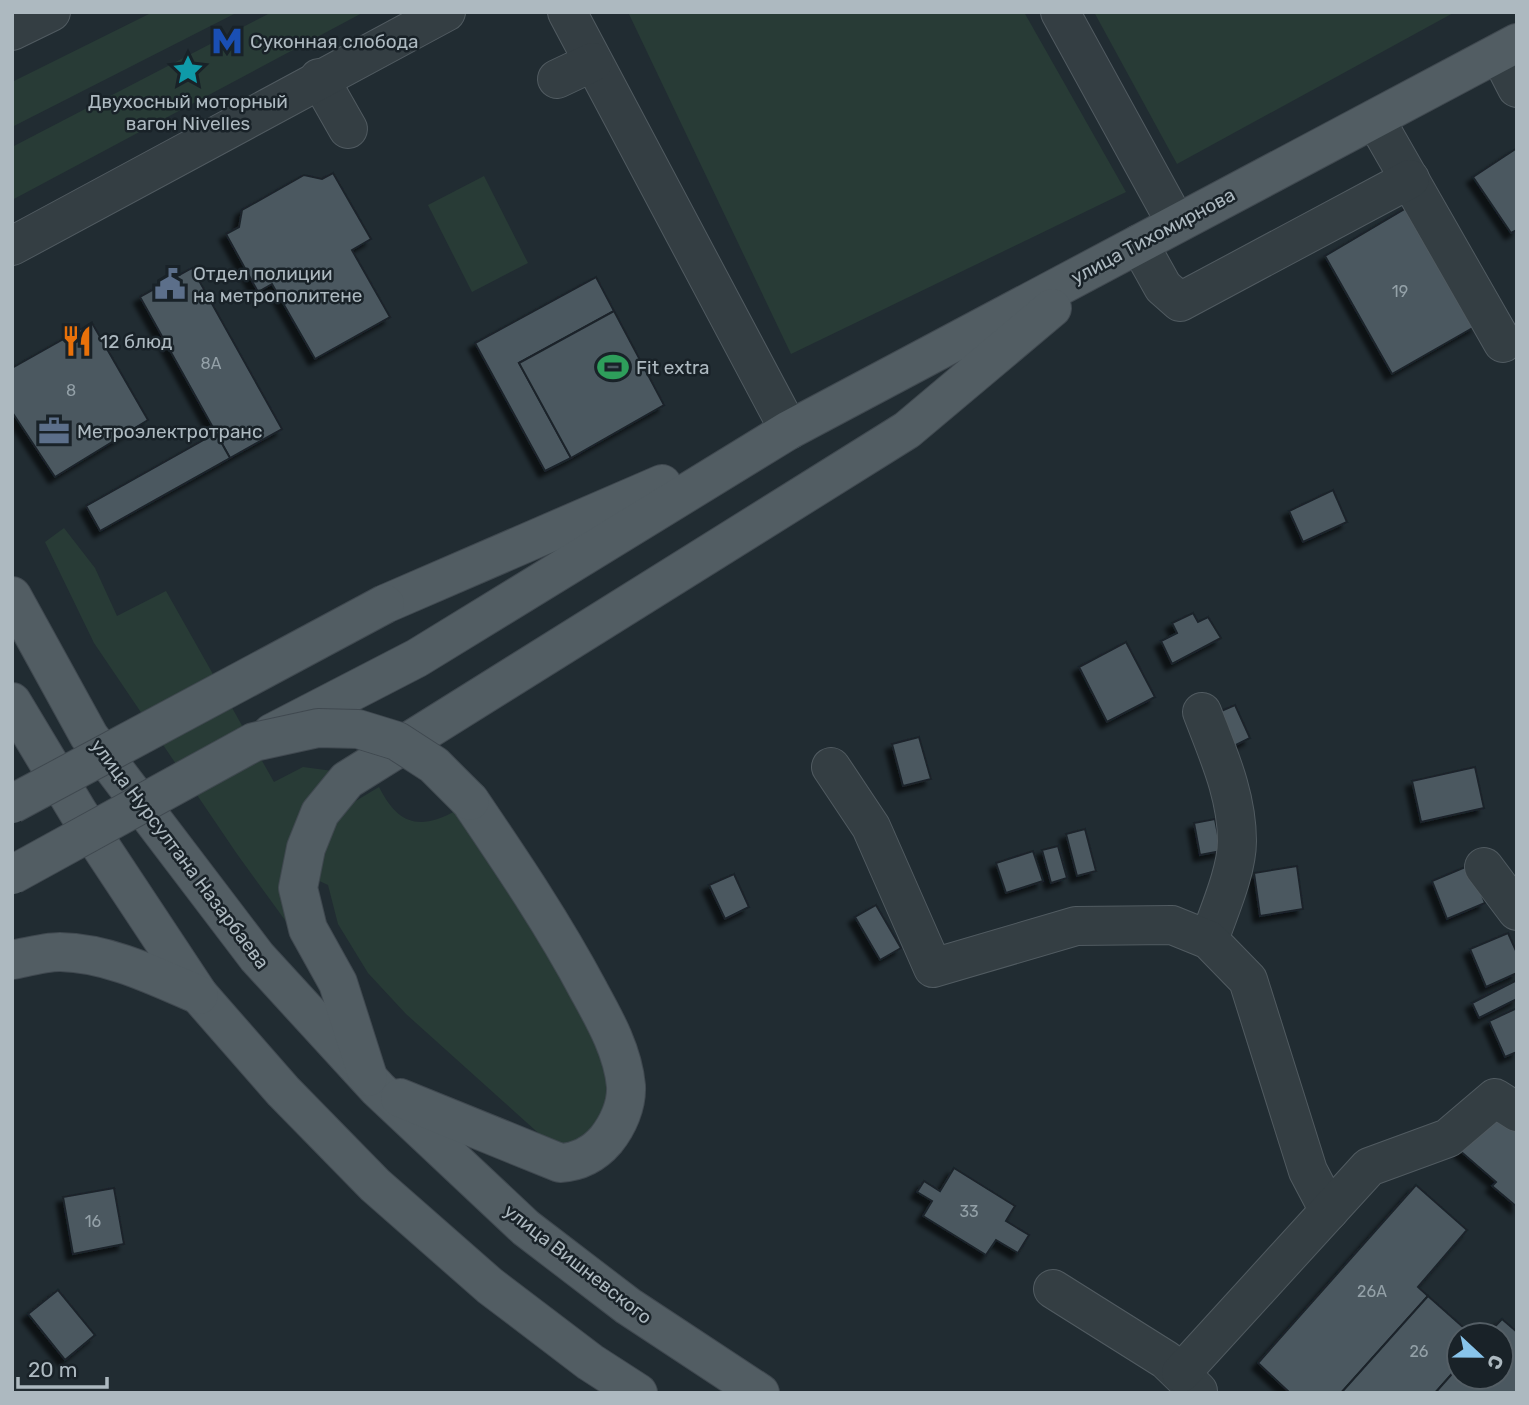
<svg xmlns="http://www.w3.org/2000/svg" width="1529" height="1405" viewBox="0 0 1529 1405" font-family="Rubik,sans-serif">
  <style>
    .green { fill: #283b36 }
    .building { fill: #4b5961; stroke: #1b242a; stroke-width: 2; filter: url(#shadow) }
    .lines { fill: none; stroke-linecap: round; stroke-linejoin: round }
    .minor-casing { stroke: #515b61; stroke-width: 40 }
    .major-casing { stroke: #404950; stroke-width: 40 }
    .minor { stroke: #343e43; stroke-width: 38 }
    .major { stroke: #525d63; stroke-width: 38 }
    .major-bridge-casing { stroke: #404950; stroke-width: 40; stroke-linecap: butt }
    .major-bridge { stroke: #525d63; stroke-width: 38 }
    .labels { text-anchor: middle; dominant-baseline: central; stroke-width: 5; stroke-linejoin: round; paint-order: stroke }
    .number-label { font-size: 16px; fill: #94a1a8 }
    .poi-label { font-size: 19px; fill: #adb9c0; stroke: #192228; text-anchor: start }
    .street-label { font-size: 19px; fill: #adb9c0; stroke: #192228 }
  </style>
  <defs>
    <filter id="shadow"><feDropShadow dx="-6" dy="6" stdDeviation="2" flood-color="#0009"/></filter>
  </defs>
  <rect width="100%" height="100%" fill="#212c32"/>
  <g class="green">
    <path d="M153,12H238L12,127V82Z"/>
    <path d="M272,12H364L12,200V147Z"/>
    <path d="M628,12H1024L1126,192L791,354Z"/>
    <path d="M1094,12H1455L1177,164Z"/>
    <path d="M484,176L528,263L472,292L428,205Z"/>
    <path d="M64,528L95,568L117,616L166,591L274,782L303,767L348,773L290,927L237,854L94,643L45,542Z"/>
    <path d="M379,787C398,825 420,831 457,810L551,955L618,1079L594,1139L555,1148L406,1014L368,973L338,924L328,885L313,878L337,819L354,802Z"/>
  </g>
  <g class="building">
    <path d="M1517,148V230L1511,233L1473,177Z"/>
    <path d="M333,173L371,239L352,250L390,317L315,359L272,284L258,292L226,234L239,227L242,210L304,175L322,179Z"/>
    <path d="M1408,207L1476,326L1392,374L1325,256Z"/>
    <path d="M192,268L282,429L230,458L140,297Z"/>
    <path d="M596,277L614,311L519,363L571,458L545,471L475,343Z"/>
    <path d="M614,311L664,405L571,458L519,363Z"/>
    <path d="M92,323L148,420L55,477L12,412V368Z"/>
    <path d="M216,433L230,458L100,531L86,506Z"/>
    <path d="M1333,490L1347,522L1303,542L1289,511Z"/>
    <path d="M1193,613L1198,622L1208,617L1221,638L1172,664L1161,641L1177,633L1172,623Z"/>
    <path d="M1126,642L1155,697L1107,722L1079,667Z"/>
    <path d="M1235,705L1250,738L1228,749L1212,715Z"/>
    <path d="M919,737L931,779L903,786L892,744Z"/>
    <path d="M1475,767L1484,808L1421,822L1412,781Z"/>
    <path d="M1215,819L1221,851L1200,855L1194,823Z"/>
    <path d="M1085,829L1096,871L1077,876L1066,834Z"/>
    <path d="M1058,846L1067,878L1051,883L1042,850Z"/>
    <path d="M1033,851L1043,881L1006,893L996,863Z"/>
    <path d="M1470,865L1485,903L1447,919L1432,881Z"/>
    <path d="M1297,866L1303,909L1260,916L1254,873Z"/>
    <path d="M734,874L749,907L725,919L709,885Z"/>
    <path d="M876,905L901,948L880,960L855,917Z"/>
    <path d="M1508,933L1517,953V973L1486,987L1470,949Z"/>
    <path d="M1517,980V999L1479,1018L1472,1003Z"/>
    <path d="M1517,1008V1052L1505,1057L1489,1021Z"/>
    <path d="M1494,1109L1517,1128V1207L1492,1186L1496,1182L1459,1150Z"/>
    <path d="M954,1168L1015,1206L1006,1221L1029,1235L1018,1253L996,1240L986,1255L923,1216L932,1201L917,1192L924,1181L940,1191Z"/>
    <path d="M1416,1185L1467,1230L1418,1287L1428,1296L1341,1393H1290L1258,1363Z"/>
    <path d="M114,1188L124,1244L73,1254L63,1197Z"/>
    <path d="M58,1290L95,1335L65,1360L28,1314Z"/>
    <path d="M1428,1296L1472,1335H1459V1366L1435,1393H1341Z"/>
    <path d="M1502,1319L1517,1332V1393H1435L1459,1366V1377H1501V1335H1487Z"/>
  </g>
  <g class="lines">
    <defs>
      <g id="minor">
        <path d="M567,12L789,430"/>
        <path d="M1060,12L1176,223"/>
        <path d="M12,31L51,12"/>
        <path d="M1499,53L1517,88"/>
        <path d="M319,78L348,129"/>
        <path d="M557,79L593,62"/>
        <path d="M1375,119L1503,343"/>
        <path d="M1139,244L1163,287L1180,302L1410,179"/>
        <path d="M12,246L446,12"/>
        <path d="M1202,712C1218,754 1237,795 1237,841C1237,871 1219,911 1209,940"/>
        <path d="M831,767L871,827L933,968L1076,926L1172,925L1209,940L1248,980L1308,1171L1329,1211"/>
        <path d="M1484,867L1517,911"/>
        <path d="M1053,1289L1166,1360L1198,1391"/>
        <path d="M1181,1373L1369,1167L1448,1138L1495,1098L1517,1112"/>
      </g>
      <g id="major">
        <path d="M12,596L89,736L257,957L378,1089L526,1228L628,1306L760,1393"/>
        <path d="M385,604L662,484"/>
        <path d="M12,702L78,812L199,995L283,1091L375,1185L490,1286L590,1362L638,1393"/>
        <path d="M272,733L417,658L789,430L1517,43"/>
        <path d="M12,960C27,957 45,952 60,952C109,953 155,976 199,995"/>
        <path d="M368,1077L338,983L308,929L298,888L306,848L320,813L347,780L907,430L1052,308"/>
        <path d="M400,1098L560,1163C578,1162 594,1154 606,1140C618,1125 627,1105 626,1086C623,1052 605,1020 589,991C554,925 512,863 470,801"/>
      </g>
    </defs>
    <use href="#minor" class="minor-casing"/>
    <use href="#major" class="major-casing"/>
    <use href="#minor" class="minor"/>
    <use href="#major" class="major"/>
    <defs>
      <g id="major-bridge">
        <path d="M12,804L385,604"/>
        <path d="M12,875L254,742L318,728L358,729L397,741L434,765L470,801"/>
      </g>
    </defs>
    <use href="#major-bridge" class="major-bridge-casing"/>
    <use href="#major-bridge" class="major-bridge"/>
  </g>
  <defs>
    <symbol id="metro-bare" viewBox="-9 -9 18 18"><path d="M-5.5 5V-5H-3L0 0L3-5H5.5V5H3V-.5L0 4L-3-.5V5Z" fill="#1a4fb4" stroke="#192228" stroke-width="2.5" paint-order="stroke"/></symbol>
    <symbol id="sight-bare" viewBox="-9 -9 18 18"><path d="M0-6L1.8-2.2L6-1.7L2.9 1.2L3.7 5.4L0 3.3L-3.7 5.4L-2.9 1.2L-6-1.7L-1.8-2.2Z" fill="#0f9aa8" stroke="#192228" stroke-width="2.5" paint-order="stroke"/></symbol>
    <symbol id="civic-bare" viewBox="-9 -9 18 18"><path d="M-.6-6.5H3V-4.5H.6V-3L4-1V1h2V6H-6V1h2V-1L-.6-3ZM-1.2 2.5V6h2.4V2.5Z" fill="#5c6f8a" stroke="#192228" stroke-width="2.5" paint-order="stroke"/></symbol>
    <symbol id="restaurant-bare" viewBox="-9 -9 18 18"><path d="M-5-6h1v4h1v-4h1v4h1v-4h1v5L-1.5 .5V6h-2V.5L-5-1ZM5-6V6H3V1.5H1.5Q1.5-4 5-6Z" fill="#e8710a" stroke="#192228" stroke-width="2.5" paint-order="stroke"/></symbol>
    <symbol id="stadium-bare" viewBox="-9 -9 18 18"><path d="M0-5a6.5 5 0 1 0 0 10a6.5 5 0 1 0 0-10ZM-3.5-1.8h7v3.6h-7Z" fill="#2e9e5b" stroke="#192228" stroke-width="2.5" paint-order="stroke"/></symbol>
    <symbol id="office-bare" viewBox="-9 -9 18 18"><path d="M-6-3h4V-5.5h4V-3h4V5H-6ZM-1-4.5V-3h2v-1.5ZM-6 0V1H6V0Z" fill="#5c6f8a" stroke="#192228" stroke-width="2.5" paint-order="stroke"/></symbol>
  </defs>
  <g fill-rule="evenodd">
    <use href="#metro-bare" x="205" y="19" width="44" height="44"/>
    <use href="#sight-bare" x="166" y="48" width="44" height="44"/>
    <use href="#civic-bare" x="148" y="262" width="44" height="44"/>
    <use href="#restaurant-bare" x="55" y="319" width="44" height="44"/>
    <use href="#stadium-bare" x="591" y="345" width="44" height="44"/>
    <use href="#office-bare" x="32" y="409" width="44" height="44"/>
  </g>
  <g class="labels">
    <g class="number-label">
      <text x="1400" y="291">19</text>
      <text x="211" y="363">8А</text>
      <text x="71" y="390">8</text>
      <text x="969" y="1211">33</text>
      <text x="93" y="1221">16</text>
      <text x="1372" y="1291">26А</text>
      <text x="1419" y="1351">26</text>
    </g>
    <g class="poi-label">
      <text x="250" y="41">Суконная слобода</text>
      <text x="188" y="101" text-anchor="middle">Двухосный моторный<tspan x="188" dy="22">вагон Nivelles</tspan></text>
      <text x="193" y="273">Отдел полиции<tspan x="193" dy="22">на метрополитене</tspan></text>
      <text x="100" y="341">12 блюд</text>
      <text x="636" y="367">Fit extra</text>
      <text x="77" y="431">Метроэлектротранс</text>
    </g>
    <g class="street-label">
      <text transform="translate(1153 236) rotate(-28)">улица Тихомирнова</text>
      <text transform="translate(180 854) rotate(53)">улица Нурсултана Назарбаева</text>
      <text transform="translate(578 1264) rotate(38)">улица Вишневского</text>
    </g>
  </g>
  <rect width="1529" height="1405" fill="none" stroke="#adb9c0" stroke-width="28"/>
  <g transform="translate(1480 1356) rotate(112)"><circle r="33" fill="#192228" stroke="#545e65" stroke-width="2"/>
  <path d="M0-5L12 26L0 18L-12 26Z" fill="#88c4eb"/>
  <text y="-10" font-size="19" font-weight="bold" text-anchor="middle" fill="#adb9c0">С</text>
  </g>
  <path d="M18 1377v10h89v-10" fill="none" stroke="#adb9c0" stroke-width="3.5"/>
  <text x="28" y="1377" font-size="21" fill="#adb9c0" stroke="#192228" stroke-width="5" paint-order="stroke">20 m</text>
</svg>
